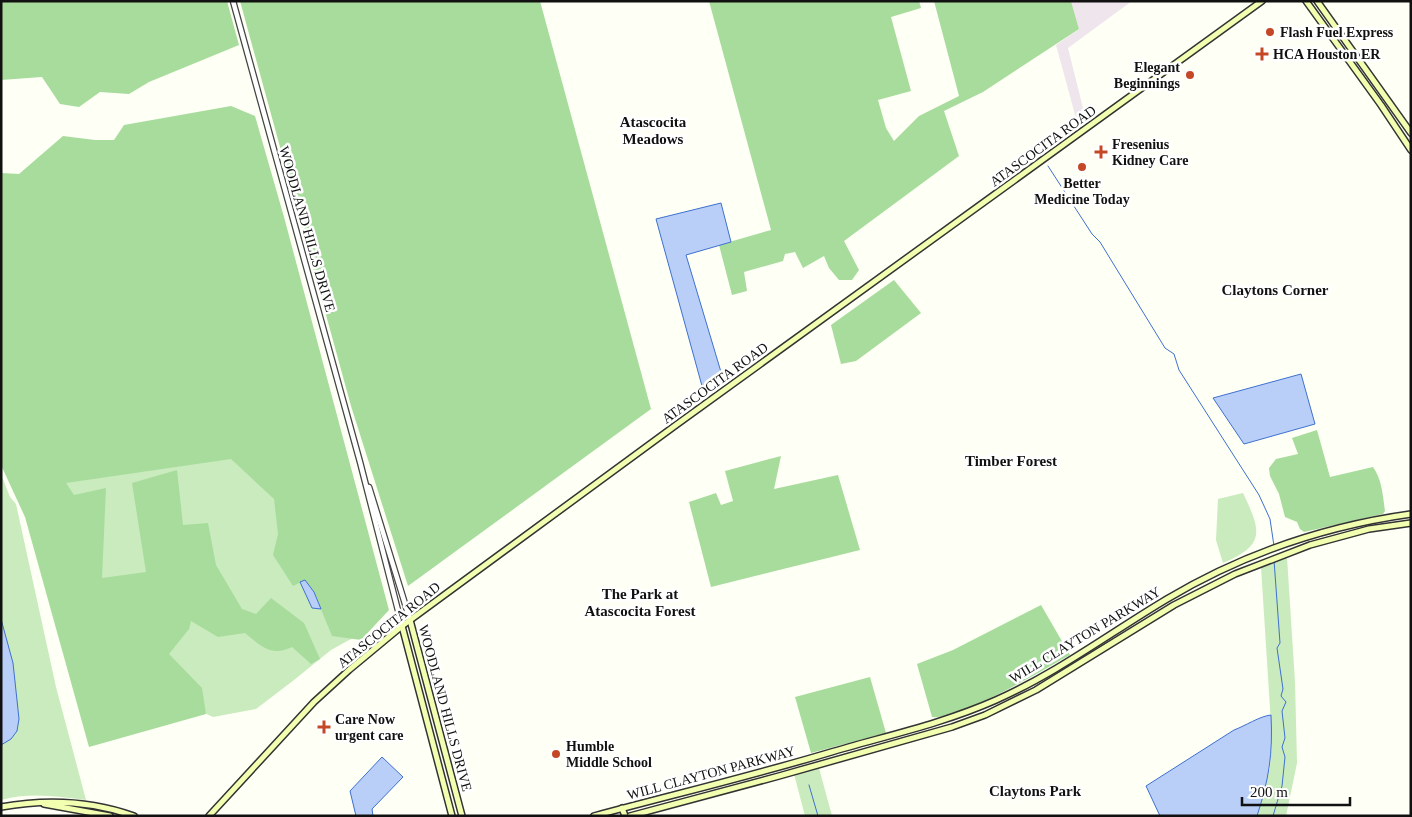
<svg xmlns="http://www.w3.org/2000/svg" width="1412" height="817" viewBox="0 0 1412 817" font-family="Georgia,serif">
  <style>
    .industrial { fill: #efe6ed }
    .green { fill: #c9ebbd }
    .forest { fill: #a8dc9c }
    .water { fill: #b9cff7; stroke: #3f70cf }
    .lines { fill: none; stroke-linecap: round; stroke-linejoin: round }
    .stream { stroke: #3f70cf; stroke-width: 1 }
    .tertiary-casing { stroke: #444; stroke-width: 7 }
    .secondary-casing { stroke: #333; stroke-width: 8 }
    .tertiary { stroke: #fff; stroke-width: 4.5 }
    .secondary { stroke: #f3ffb0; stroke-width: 5 }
    .poi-dot { fill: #c44826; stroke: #fff; stroke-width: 2 }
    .labels { text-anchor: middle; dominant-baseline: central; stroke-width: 5; stroke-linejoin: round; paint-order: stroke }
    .poi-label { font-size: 14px; font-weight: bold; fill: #111; stroke: #fff; text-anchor: start }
    .street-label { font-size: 14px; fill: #111; stroke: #fff }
    .neighbourhood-label { font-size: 15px; font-weight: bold; fill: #111; stroke: #fff }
  </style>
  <rect width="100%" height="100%" fill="#fefff5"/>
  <path class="industrial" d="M1071,1H1132L1068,48L1085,116L1077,122L1056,45L1079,29Z"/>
  <g class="green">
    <path d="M274,443L289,511L299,579L312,608L321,609L342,630L360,634L331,650L294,680L256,709L213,717L200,711L168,664L152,578L112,610L60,479Z"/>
    <path d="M1,474L10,497L16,504L56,687L86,800C59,796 27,792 1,800Z"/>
    <path d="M1243,493C1261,531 1266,545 1223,563L1216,540L1218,499Z"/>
    <path d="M1287,557L1295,682L1297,763L1286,816H1257L1270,768L1272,740L1261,567Z"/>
    <path d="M819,768L832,816H805L794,774Z"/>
  </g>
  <g class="forest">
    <path d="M1,1H227L239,45L149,82L129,94L100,92L79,107L60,104L42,77L1,80Z"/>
    <path d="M240,1H540L651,409L408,586L351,406Z"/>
    <path d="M709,1H919L921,8L891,17L911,91L878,100L886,128L894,141L919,116L959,96L934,1H1071L1079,29L983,92L944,111L959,156L844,241L859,270L852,280H839L829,268L824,256L803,268L795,252L785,254L783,261L744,272L747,291L732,295L719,245L771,230Z"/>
    <path d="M231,106L255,116L284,217L389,610L361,640L332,636L314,592L305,580L293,586L273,555L278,534L274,499L231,459L66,483L74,495L106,488L102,578L146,572L132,483L177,470L183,525L208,523L216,565L242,609L256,614L271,598L304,623L320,659L311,664L292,647C271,657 261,646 245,633L218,637L191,621L189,629L169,654L202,688L206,714L89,747L25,517L1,465V173L19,174L63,136L95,140H114L124,125Z"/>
    <path d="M894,280L921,313L856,361L841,364L831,325Z"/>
    <path d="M1317,430L1330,477L1373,467C1382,479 1383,497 1385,511L1383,514L1304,532L1300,529L1297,522L1285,517L1279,494L1270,476L1269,468L1276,459L1298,454L1292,438Z"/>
    <path d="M781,456L774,489L838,475L860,550L711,587L689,502L716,493L721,505L733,501L725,471Z"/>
    <path d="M1041,605L1070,655C1043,670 959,720 932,717L917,664L953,650Z"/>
    <path d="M870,677L886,733L811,753L795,697Z"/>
  </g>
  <g class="water">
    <path d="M721,203L731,242L686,255L721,372L702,386L656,219Z"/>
    <path d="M1301,374L1315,424L1244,444L1213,398Z"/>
    <path d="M305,580L314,592L321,609L312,608L300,582Z"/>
    <path d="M1,619L13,663L19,719L17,731L11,739L1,745Z"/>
    <path d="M1271,715C1273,754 1269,779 1257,816H1160L1146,786L1234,730C1245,726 1260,716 1271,715Z"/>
    <path d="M382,757L403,777L372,809L373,816H356L350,791Z"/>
  </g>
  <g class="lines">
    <g class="stream">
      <path d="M1048,166L1092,234L1100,242L1165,348L1174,354L1179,370L1259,495L1270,519L1274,546"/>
      <path d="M809,785L818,816"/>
      <path d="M1273,816L1282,786L1285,757L1282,747L1285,738L1282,711L1286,702L1281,696L1283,689L1277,648L1280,643L1274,560"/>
    </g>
    <defs>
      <g id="tertiary">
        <path d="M233,1L360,462L402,626"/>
        <path d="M369,487L410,620"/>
      </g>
      <g id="secondary">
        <path d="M1306,1L1381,105L1411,150"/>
        <path d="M1317,1L1411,133"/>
        <path d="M410,620L462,816"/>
        <path d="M402,626L452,816"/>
        <path d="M44,804L110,816"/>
        <path d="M1,807C45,799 92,801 134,816"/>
        <path d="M622,808L625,816"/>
        <path d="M209,816L314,702L349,670L402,626L676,425L1262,1"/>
        <path d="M594,816C672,795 751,776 828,753C885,736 942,724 996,700C1057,673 1110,633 1167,599C1241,555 1325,526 1411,514"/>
        <path d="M630,816L779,776L952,727L985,715L1036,690L1174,605L1235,574L1310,545L1369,529L1411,523"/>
      </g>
    </defs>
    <use href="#tertiary" class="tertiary-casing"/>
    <use href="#secondary" class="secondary-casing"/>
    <use href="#tertiary" class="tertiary"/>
    <use href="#secondary" class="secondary"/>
  </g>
  <g class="poi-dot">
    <circle cx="1270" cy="32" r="5"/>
    <path d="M1259.5 46.5h5v5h5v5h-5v5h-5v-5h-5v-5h5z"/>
    <circle cx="1190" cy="75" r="5"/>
    <path d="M1098.5 144.5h5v5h5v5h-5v5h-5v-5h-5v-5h5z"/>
    <circle cx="1082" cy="167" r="5"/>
    <path d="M321.5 719.5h5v5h5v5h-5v5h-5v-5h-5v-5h5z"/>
    <circle cx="556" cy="754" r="5"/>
  </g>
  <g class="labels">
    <g class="poi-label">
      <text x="1280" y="32">Flash Fuel Express</text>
      <text x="1273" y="54">HCA Houston ER</text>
      <text x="1180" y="67" text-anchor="end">Elegant<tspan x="1180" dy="16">Beginnings</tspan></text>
      <text x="1112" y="144">Fresenius<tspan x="1112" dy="16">Kidney Care</tspan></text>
      <text x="1082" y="183" text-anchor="middle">Better<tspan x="1082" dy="16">Medicine Today</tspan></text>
      <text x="335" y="719">Care Now<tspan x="335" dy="16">urgent care</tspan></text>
      <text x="566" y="746">Humble<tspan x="566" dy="16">Middle School</tspan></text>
    </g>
    <g class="street-label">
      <text transform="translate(1043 146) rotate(-36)">ATASCOCITA ROAD</text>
      <text transform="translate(307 229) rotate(74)">WOODLAND HILLS DRIVE</text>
      <text transform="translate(715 383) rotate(-36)">ATASCOCITA ROAD</text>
      <text transform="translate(389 625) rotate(-39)">ATASCOCITA ROAD</text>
      <text transform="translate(1085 635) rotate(-31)">WILL CLAYTON PARKWAY</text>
      <text transform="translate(445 708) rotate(75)">WOODLAND HILLS DRIVE</text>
      <text transform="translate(711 773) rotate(-15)">WILL CLAYTON PARKWAY</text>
    </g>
    <g class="neighbourhood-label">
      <text x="653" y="122">Atascocita<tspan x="653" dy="17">Meadows</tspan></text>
      <text x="1275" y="290">Claytons Corner</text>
      <text x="1011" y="461">Timber Forest</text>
      <text x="640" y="594">The Park at<tspan x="640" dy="17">Atascocita Forest</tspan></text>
      <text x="1035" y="791">Claytons Park</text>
    </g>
  </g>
  <rect width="1412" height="817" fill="none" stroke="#111111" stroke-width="5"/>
  <path d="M1242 797v8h108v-8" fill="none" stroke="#111111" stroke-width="2.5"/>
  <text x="1250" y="797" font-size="15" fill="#111111" stroke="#ffffff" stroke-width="4" paint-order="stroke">200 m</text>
</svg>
